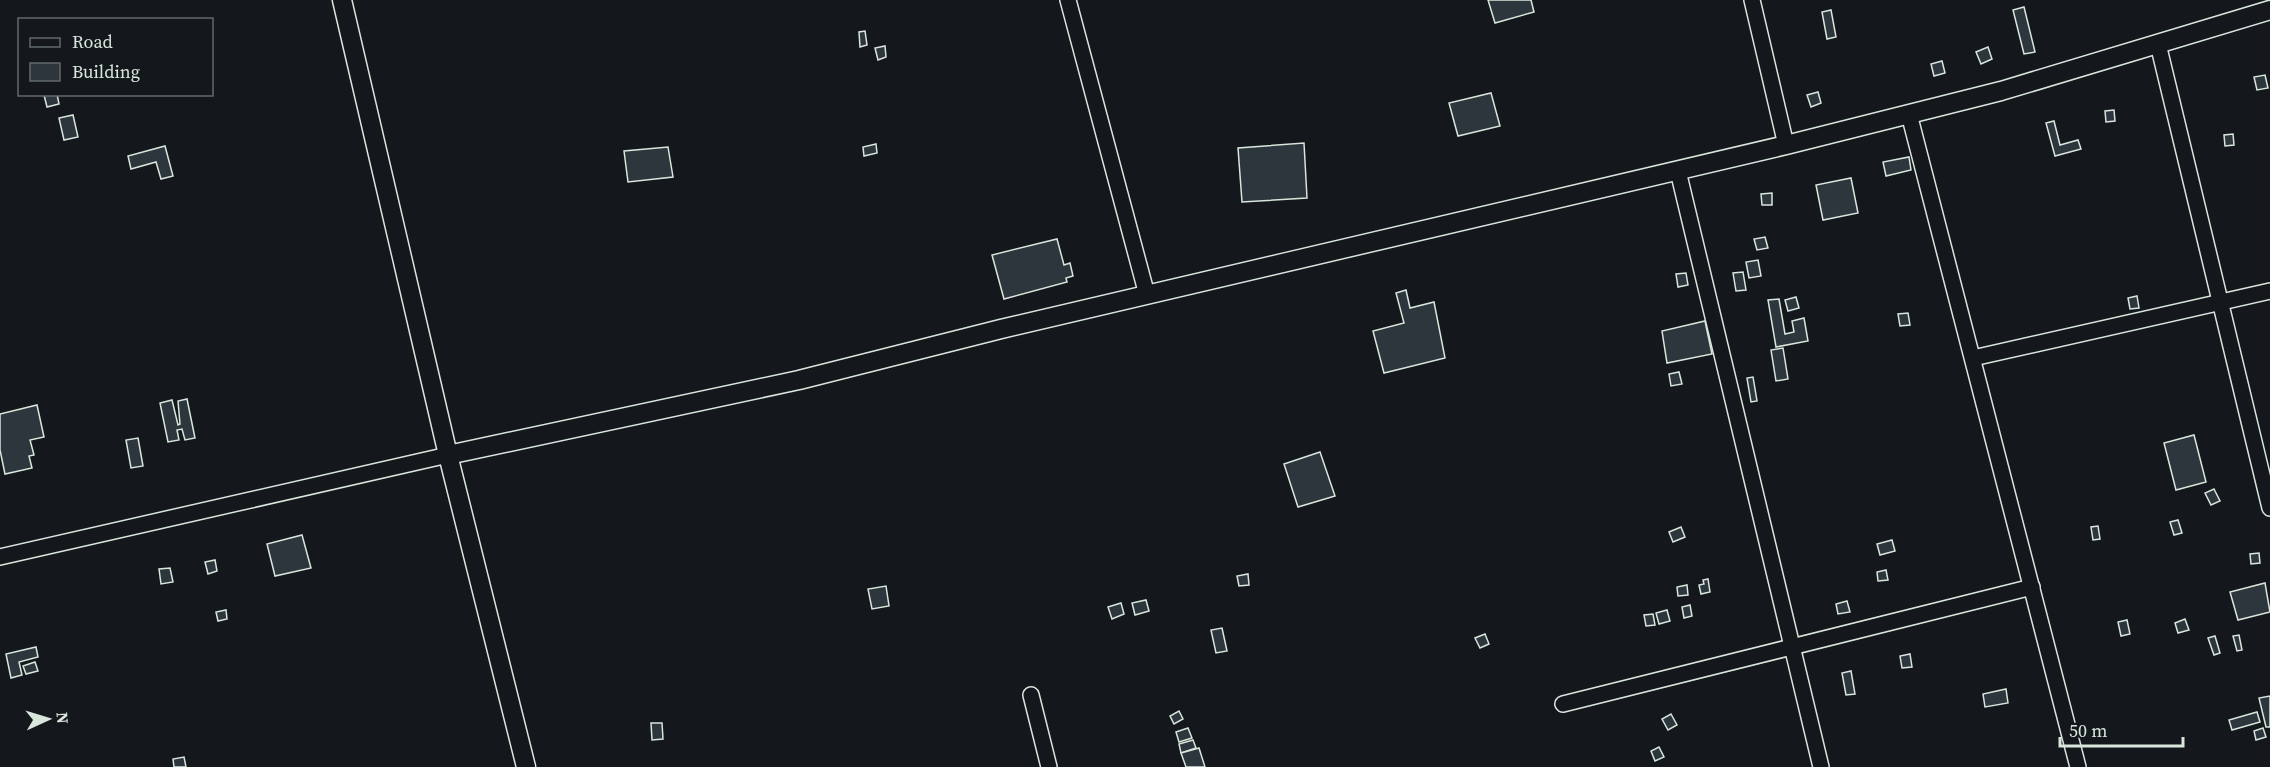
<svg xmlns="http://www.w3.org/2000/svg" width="2270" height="767" viewBox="0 0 2270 767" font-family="'Source Serif 4',serif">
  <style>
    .building { fill: #2c363c; stroke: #d8e6dc; stroke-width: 1.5 }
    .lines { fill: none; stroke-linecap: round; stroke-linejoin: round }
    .minor-casing { stroke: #d8e6dc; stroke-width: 18 }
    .tertiary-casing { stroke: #d8e6dc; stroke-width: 21 }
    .minor { stroke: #14181c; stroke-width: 15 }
    .tertiary { stroke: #14181c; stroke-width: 18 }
  </style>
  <rect width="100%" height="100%" fill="#14181c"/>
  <g class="building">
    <path d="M1488,0H1531L1534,12L1495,23Z"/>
    <path d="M2024,7L2035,52L2024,54L2013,10Z"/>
    <path d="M1831,10L1836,37L1827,39L1822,12Z"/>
    <path d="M865,31L867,45L860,47L859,32Z"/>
    <path d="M885,46L886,57L878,60L875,48Z"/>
    <path d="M1988,47L1992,59L1981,64L1976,52Z"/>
    <path d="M1942,61L1945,73L1934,76L1931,64Z"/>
    <path d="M2265,75L2268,88L2257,90L2254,77Z"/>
    <path d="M1818,92L1821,103L1811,107L1807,95Z"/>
    <path d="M1491,93L1500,126L1458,136L1449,103Z"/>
    <path d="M57,94L59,104L47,107L44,95Z"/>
    <path d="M2114,110L2115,121L2106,122L2105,111Z"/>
    <path d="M73,115L78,137L64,140L59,118Z"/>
    <path d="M2054,121L2060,145L2078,140L2081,149L2055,156L2046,123Z"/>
    <path d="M2233,134L2234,145L2225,146L2224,135Z"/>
    <path d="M1304,143L1307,198L1242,202L1238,148Z"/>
    <path d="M876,144L877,153L864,156L863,147Z"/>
    <path d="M165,146L173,176L161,179L156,162L131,169L128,156Z"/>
    <path d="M668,147L673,177L628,182L624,151Z"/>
    <path d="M1909,157L1911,170L1886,176L1883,162Z"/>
    <path d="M1851,178L1858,213L1823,220L1816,185Z"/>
    <path d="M1772,193V205H1762L1761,194Z"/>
    <path d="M1765,237L1768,248L1757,250L1754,239Z"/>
    <path d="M1057,239L1064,265L1070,263L1073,276L1066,278L1067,282L1004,299L992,255Z"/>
    <path d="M1758,260L1761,276L1749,278L1746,262Z"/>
    <path d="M1743,272L1746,290L1736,291L1733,273Z"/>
    <path d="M1686,273L1688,285L1678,287L1676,274Z"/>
    <path d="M1406,290L1410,308L1434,302L1445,358L1384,373L1373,331L1404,323L1396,293Z"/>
    <path d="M2137,296L2139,308L2130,309L2128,298Z"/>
    <path d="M1796,297L1799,308L1788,311L1785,300Z"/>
    <path d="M1779,299L1785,334L1794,332L1792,321L1804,318L1808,341L1776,347L1768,300Z"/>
    <path d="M1908,313L1910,325L1900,326L1898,314Z"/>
    <path d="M1705,321L1712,354L1667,363L1662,331Z"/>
    <path d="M1783,348L1788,379L1776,381L1771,350Z"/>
    <path d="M1679,372L1682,384L1671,386L1669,374Z"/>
    <path d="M1753,377L1757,401L1751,402L1747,378Z"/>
    <path d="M187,399L195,438L185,440L182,429L177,430L179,440L168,442L160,403L172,400L178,425L180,424L178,401Z"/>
    <path d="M37,405L44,437L30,440L34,455L29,456L32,468L5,474L0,450V414Z"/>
    <path d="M2194,435L2206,482L2176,490L2164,443Z"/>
    <path d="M138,438L143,466L131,468L126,440Z"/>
    <path d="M1320,452L1335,496L1298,507L1284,464Z"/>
    <path d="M2214,489L2220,501L2211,505L2205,493Z"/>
    <path d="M2178,520L2182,533L2174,535L2170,522Z"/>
    <path d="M2098,526L2100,539L2093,540L2091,527Z"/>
    <path d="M1681,527L1685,537L1673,542L1669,532Z"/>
    <path d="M302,535L311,568L275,576L267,544Z"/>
    <path d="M1892,540L1895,551L1880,555L1877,544Z"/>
    <path d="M2259,553L2260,563L2251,564L2250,554Z"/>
    <path d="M215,560L217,571L208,574L205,562Z"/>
    <path d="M170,568L173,582L161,584L159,569Z"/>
    <path d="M1886,570L1888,580L1878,581L1877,572Z"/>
    <path d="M1248,574L1249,585L1239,586L1237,576Z"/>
    <path d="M1708,579L1710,592L1701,594L1699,585L1704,584L1703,580Z"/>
    <path d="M2265,583L2270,612L2238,620L2230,592Z"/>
    <path d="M1687,585L1688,595L1678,596L1677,587Z"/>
    <path d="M886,586L889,606L872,609L868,589Z"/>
    <path d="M1146,600L1149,611L1135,615L1132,603Z"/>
    <path d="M1847,601L1850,612L1838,614L1836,604Z"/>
    <path d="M1121,603L1124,614L1112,619L1108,607Z"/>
    <path d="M1690,605L1692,616L1684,618L1682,607Z"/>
    <path d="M226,610L227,619L218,621L216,612Z"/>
    <path d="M1667,610L1670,621L1659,624L1656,613Z"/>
    <path d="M1653,614L1655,625L1646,626L1644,615Z"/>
    <path d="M2185,619L2189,630L2178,633L2175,623Z"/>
    <path d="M2127,620L2130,634L2121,636L2118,622Z"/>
    <path d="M1222,628L1227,651L1216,653L1211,630Z"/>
    <path d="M1485,634L1489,644L1480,648L1475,638Z"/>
    <path d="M2239,635L2242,650L2237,651L2233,636Z"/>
    <path d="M2215,636L2220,653L2214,655L2208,638Z"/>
    <path d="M36,647L38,657L19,662L22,675L11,678L6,654Z"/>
    <path d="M1910,654L1912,667L1902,668L1900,656Z"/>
    <path d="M35,662L38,671L26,674L23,666Z"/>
    <path d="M1851,671L1855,694L1846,695L1842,673Z"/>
    <path d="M2006,689L2008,703L1985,707L1983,694Z"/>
    <path d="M2270,696V727H2266L2259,698Z"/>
    <path d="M1179,711L1183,719L1174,724L1170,716Z"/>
    <path d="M2257,712L2260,722L2232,730L2229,720Z"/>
    <path d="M1671,714L1677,725L1668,730L1662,719Z"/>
    <path d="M651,723H662L663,739L652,740Z"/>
    <path d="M1188,728L1192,738L1179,742L1176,732Z"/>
    <path d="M2263,728L2266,737L2256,740L2254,731Z"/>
    <path d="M1193,740L1196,748L1181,753L1179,744Z"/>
    <path d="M1659,747L1664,757L1655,761L1651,751Z"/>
    <path d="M1199,748L1205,767H1186L1181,753Z"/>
    <path d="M184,757L186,767H174L173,759Z"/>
  </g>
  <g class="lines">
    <defs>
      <g id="minor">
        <path d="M1068,0L1147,295"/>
        <path d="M1752,0L1786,145"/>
        <path d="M2158,44L2270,508"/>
        <path d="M1909,114L2078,767"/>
        <path d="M1678,171L1821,767"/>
        <path d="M1973,358L2270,291"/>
        <path d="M0,557L448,455"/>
        <path d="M1031,695L1049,767"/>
        <path d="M1563,704L2032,587"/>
      </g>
      <g id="tertiary">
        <path d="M342,0L448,455L526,767"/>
        <path d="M448,455L799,380L1001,329L1786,145L2001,91L2270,10"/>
      </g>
    </defs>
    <use href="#minor" class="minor-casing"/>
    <use href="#tertiary" class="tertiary-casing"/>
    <use href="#minor" class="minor"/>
    <use href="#tertiary" class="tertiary"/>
  </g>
  <rect x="18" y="18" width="195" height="78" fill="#14181c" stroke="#626a69" stroke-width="1.5"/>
  <rect x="30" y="38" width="30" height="9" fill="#14181c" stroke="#626a69" stroke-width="1.5"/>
  <text x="72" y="48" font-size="18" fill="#d8e6dc">Road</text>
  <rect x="30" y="63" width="30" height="18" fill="#2c363c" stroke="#626a69" stroke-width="1.5"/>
  <text x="72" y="78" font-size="18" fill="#d8e6dc">Building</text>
  <g transform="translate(48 719) rotate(86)" stroke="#14181c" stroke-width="4.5" paint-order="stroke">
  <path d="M0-4.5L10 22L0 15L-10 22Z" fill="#d8e6dc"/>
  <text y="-9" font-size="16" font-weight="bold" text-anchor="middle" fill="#d8e6dc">N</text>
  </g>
  <path d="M2060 737v9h123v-9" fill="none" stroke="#d8e6dc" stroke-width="3"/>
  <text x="2069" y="737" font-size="18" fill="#d8e6dc" stroke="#14181c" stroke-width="4.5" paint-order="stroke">50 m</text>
</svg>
